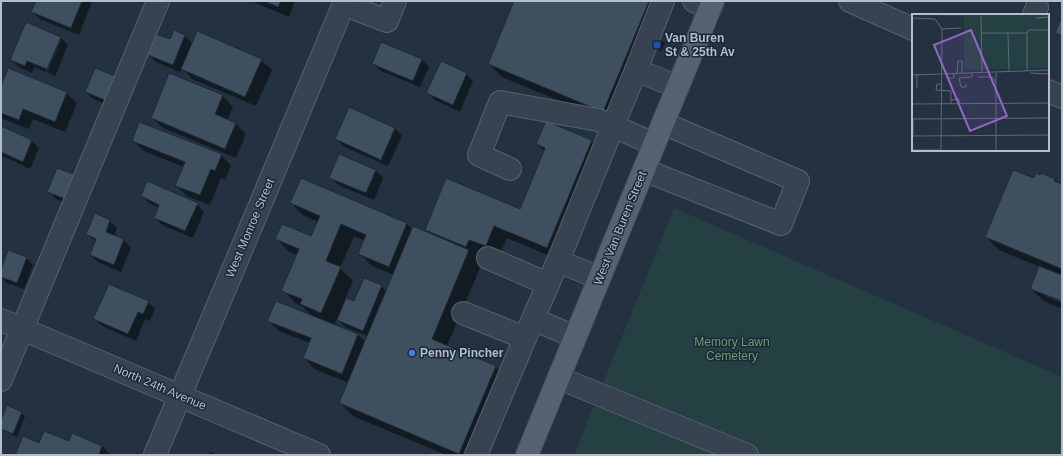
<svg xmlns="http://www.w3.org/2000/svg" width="1063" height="456" viewBox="0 0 1063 456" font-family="Arial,sans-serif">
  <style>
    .green { fill: #254042 }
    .shadow { fill: #0007; fill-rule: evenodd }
    .building { fill: #3e5060; stroke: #1e2a37 }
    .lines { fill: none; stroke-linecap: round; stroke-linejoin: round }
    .minor-casing { stroke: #55616e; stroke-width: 24 }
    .major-casing { stroke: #404c59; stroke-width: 24 }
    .minor { stroke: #374350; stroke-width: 22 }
    .major { stroke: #556270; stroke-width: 22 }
    .transit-dot { fill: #1a4fb4; stroke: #1c2835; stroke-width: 1.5 }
    .shop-dot { fill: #3f7fe0; stroke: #1c2835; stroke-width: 1.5 }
    .labels { text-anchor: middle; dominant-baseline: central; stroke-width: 3; stroke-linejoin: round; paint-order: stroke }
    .poi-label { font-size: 12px; font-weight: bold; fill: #b3becb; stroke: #1c2835; text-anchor: start }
    .street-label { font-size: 12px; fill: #b3becb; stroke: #1c2835 }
    .park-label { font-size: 12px; fill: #699e72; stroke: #1c2835 }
    .inset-road { fill: none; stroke: #5d6978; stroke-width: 1 }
    .view { fill: #9166c4; fill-opacity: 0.15; stroke: #9166c4; stroke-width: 2 }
    .inset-edge { fill: none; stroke: #b3becb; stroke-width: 2 }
  </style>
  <rect width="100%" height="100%" fill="#233141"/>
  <path class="green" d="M674,208L1062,377V455H574Z"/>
  <g class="shadow">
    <path d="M37,1H92L79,35L40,19L32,12Z"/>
    <path d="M251,1H295L289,17Z"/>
    <path d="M515,1H667L616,124L502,77L489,64Z"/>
    <path d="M174,32L185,36L193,44L261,60L272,70L256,106L192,79L182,68L180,72L156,62L149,55L171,41Z"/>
    <path d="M61,38L68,45L55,76L47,72L61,40H59L45,72L35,67L32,73L19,67L11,60Z"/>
    <path d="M659,39L665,43L661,52L656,48Z"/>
    <path d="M421,59L429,67L420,87L381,71L373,64Z"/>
    <path d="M95,69L117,109L93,99L86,92Z"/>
    <path d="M466,74L473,81L460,112L435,100L428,93Z"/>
    <path d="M170,75L223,96L233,107L227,120L236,124L246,134L236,158L163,128L152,118Z"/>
    <path d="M1,88L66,93L77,103L65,132L33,119L29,129L3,119L1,117Z"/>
    <path d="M1,127L32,141L39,148L30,169L3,156L1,160Z"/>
    <path d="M395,128L402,136L388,166L343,146L336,139Z"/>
    <path d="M133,141L221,155L231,166L225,180L221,178L210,205L187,196L176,185L184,167L144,151Z"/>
    <path d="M591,141L604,153L560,260L507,238L498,258L482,263L447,346L496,367L509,380L477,455H446L353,416L340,403L349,383L314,369L304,358L310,343L279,331L269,321L313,317L303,307L295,303L283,290L298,255L289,252L277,239L312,237L318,222L304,216L291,203L407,224L413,230L431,235L426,229L521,210L545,152L537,144ZM354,236L365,241L359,253L372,266L394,275L387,292L381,286L354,303L345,299L353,281L340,268ZM337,318L345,327L368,336L366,342L358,335L334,325Z"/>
    <path d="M375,170L383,178L374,200L338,185L330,177Z"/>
    <path d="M1041,174L1055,180L1062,186V300L1045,294V296L1062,303V309L1044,301L1031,289L1040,267L999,250L986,237L1034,180L1040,176Z"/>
    <path d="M85,184L76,207L56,199L49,191Z"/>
    <path d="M142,196L197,204L204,212L193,238L162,225L155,217L159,208L149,203Z"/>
    <path d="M110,221L117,228L114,236L124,240L131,248L121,272L98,262L91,255L96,242L87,234Z"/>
    <path d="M26,258L33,265L24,289L7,283L1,277V273Z"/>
    <path d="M148,302L155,309L150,321L145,319L136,341L102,326L95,319Z"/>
    <path d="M21,413L25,416L17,437L1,429V423Z"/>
    <path d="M73,435L102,446L111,455H16L40,444L69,443Z"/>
    <path d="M210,452L216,455H209Z"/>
  </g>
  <g class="building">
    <path d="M36,1H82L71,28L31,12Z"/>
    <path d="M264,1H281L278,7Z"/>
    <path d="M514,1H649L603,112L488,64Z"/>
    <path d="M1062,16V36L1055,33Z"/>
    <path d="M26,22L61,37L47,69L27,61L25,66L10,60Z"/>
    <path d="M174,30L185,35L173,65L148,55L156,34L170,39Z"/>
    <path d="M197,31L262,59L245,97L181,69Z"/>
    <path d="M381,42L422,59L413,81L372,64Z"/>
    <path d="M441,61L467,73L453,105L426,93Z"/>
    <path d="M8,68L67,92L55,122L23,109L19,120L1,113V86Z"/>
    <path d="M95,68L120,78L110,102L85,92Z"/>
    <path d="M169,73L223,95L215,114L236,123L225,149L151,118Z"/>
    <path d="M349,107L395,128L381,160L335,139Z"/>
    <path d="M546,121L592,140L547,248L494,226L486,246L469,240L466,247L425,230L446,178L520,209L545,148L536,144Z"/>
    <path d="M139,122L222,154L215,171L211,169L200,195L175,186L185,162L132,141Z"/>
    <path d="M1,126L32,140L23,162L1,152Z"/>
    <path d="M339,154L376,170L366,193L329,178Z"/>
    <path d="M57,168L78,176L68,200L47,192Z"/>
    <path d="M1013,170L1034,178L1036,173L1040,175L1041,173L1055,179L1054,181L1062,184V269L985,237Z"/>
    <path d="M301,178L407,223L389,267L358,254L366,235L341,224L326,261L341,267L321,313L300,304L302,299L281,291L299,249L275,239L282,224L311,236L320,216L290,203Z"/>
    <path d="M147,181L198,203L185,231L154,218L159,205L141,196Z"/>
    <path d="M95,213L110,220L106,232L124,239L114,265L90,255L96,239L86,234Z"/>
    <path d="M413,226L469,250L432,339L496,366L459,454L339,403Z"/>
    <path d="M8,250L27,257L17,283L1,277V270Z"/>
    <path d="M1039,266L1062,275V301L1030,289Z"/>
    <path d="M364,278L382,285L363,331L337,320L346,298L354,301Z"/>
    <path d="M109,284L149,301L143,314L138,312L128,334L93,319Z"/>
    <path d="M276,301L358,334L342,374L303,358L311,338L267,321Z"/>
    <path d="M7,405L22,412L13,434L1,429V420Z"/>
    <path d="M44,431L69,441L72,433L102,446L99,455H15L23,436L39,443Z"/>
  </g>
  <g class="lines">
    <defs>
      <g id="minor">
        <path d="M663,1L636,70L678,87"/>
        <path d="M694,1L710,8"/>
        <path d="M850,1L913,29"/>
        <path d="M343,4L387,21L395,1"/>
        <path d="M1034,15L1037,7"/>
        <path d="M636,70L613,126L654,144"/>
        <path d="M1048,91L1062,97"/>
        <path d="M510,169L479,155L500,102L598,120L613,126L558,261L599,278"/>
        <path d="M644,170L781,224L798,181L663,123"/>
        <path d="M488,258L548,284"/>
        <path d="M558,261L533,319L575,337"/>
        <path d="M463,313L525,338"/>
        <path d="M1,320L319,455"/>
        <path d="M559,378L747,455"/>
        <path d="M1,380L158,1"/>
        <path d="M155,455L266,191L345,1"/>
        <path d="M476,455L533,319"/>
      </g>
      <path id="major" d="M527,455L713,1"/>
    </defs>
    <use href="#minor" class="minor-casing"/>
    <use href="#major" class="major-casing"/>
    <use href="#minor" class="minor"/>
    <use href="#major" class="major"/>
  </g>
  <rect class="transit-dot" x="653" y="41" width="8" height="8" rx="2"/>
  <circle class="shop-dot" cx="412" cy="353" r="4"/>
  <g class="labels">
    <g class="poi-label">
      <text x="665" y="38">Van Buren<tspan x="665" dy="14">St &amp; 25th Av</tspan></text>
      <text x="420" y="353">Penny Pincher</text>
    </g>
    <g class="street-label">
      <text transform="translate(250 228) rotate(-67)">West Monroe Street</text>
      <text transform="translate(620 228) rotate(-68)">West Van Buren Street</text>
      <text transform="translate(160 387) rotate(23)">North 24th Avenue</text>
    </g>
    <g class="park-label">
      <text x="732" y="342">Memory Lawn<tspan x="732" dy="14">Cemetery</tspan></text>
    </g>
  </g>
  <g transform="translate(912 14)">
    <rect width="137" height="137" fill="#233141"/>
    <path d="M0,0H137V54L52,56V3Z" fill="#254042"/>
    <path class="inset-road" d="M69,0L70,59M0,4L23,5L30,15L29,137M124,4L137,3M30,15L49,14M69,19H115M96,19L97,58M115,57V19L117,16H137M45,59L46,47H50V59M84,59V137M118,59L137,60M35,60V64H42V60M0,61L137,56M5,61V74M66,63H81L84,69M29,70H25L24,76L39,77V90M54,70V73H49L47,64L60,63V59M39,86L47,85V89M0,90L137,89M0,122L137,121M1,122V105L137,104M0,136H29"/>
    <path class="view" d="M59,16L95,102L58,117L22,31Z"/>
    <rect width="137" height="137" class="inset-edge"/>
  </g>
  <rect width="1063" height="456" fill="none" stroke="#b3becb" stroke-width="4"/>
</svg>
